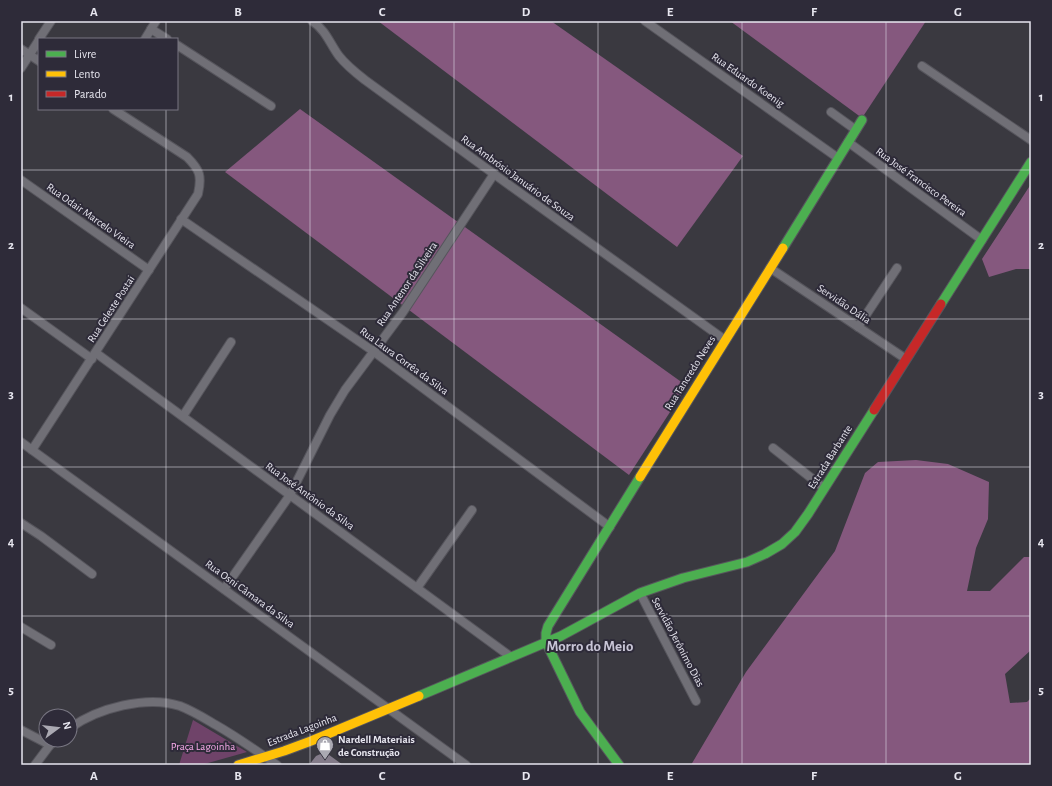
<svg xmlns="http://www.w3.org/2000/svg" width="1052" height="786" viewBox="0 0 1052 786" font-family="'Alegreya Sans',sans-serif">
  <style>
    .green { fill: #6f4369 }
    .forest { fill: #85587e }
    .building { fill: #837b89 }
    .lines { fill: none; stroke-linecap: round; stroke-linejoin: round }
    .street-casing { stroke: #56555c; stroke-width: 10 }
    .fast-casing { stroke: #56555c; stroke-width: 11 }
    .slow-casing { stroke: #56555c; stroke-width: 11 }
    .jam-casing { stroke: #56555c; stroke-width: 11 }
    .street { stroke: #706f76; stroke-width: 8 }
    .fast { stroke: #4caf50; stroke-width: 9 }
    .slow { stroke: #ffc107; stroke-width: 9 }
    .jam { stroke: #c62828; stroke-width: 9 }
    .grid { fill: none; stroke: #e7e6ef; stroke-width: 1; stroke-opacity: 0.55 }
    .labels { text-anchor: middle; dominant-baseline: central; stroke-width: 4; stroke-linejoin: round; paint-order: stroke }
    .street-label { font-size: 11px; fill: #e7e6ef; stroke: #2e2b39 }
    .poi-label { font-size: 11px; font-weight: bold; fill: #e7e6ef; stroke: #2e2b39; text-anchor: start }
    .park-label { font-size: 11px; fill: #f7aae9; stroke: #2e2b39 }
    .district-label { font-size: 15px; font-weight: bold; fill: #c8c5d6; stroke: #2e2b39 }
    .neatline { fill: none; stroke: #e7e6ef; stroke-width: 1.5 }
    .grid-label { font-size: 13px; text-anchor: middle; font-weight: bold; fill: #e7e6ef }
  </style>
  <rect width="100%" height="100%" fill="#3a3940"/>
  <path class="green" d="M193,720L247,752L201,765H179Z"/>
  <g class="forest">
    <path d="M378,21H551L743,156L677,247Z"/>
    <path d="M730,21H926L862,118Z"/>
    <path d="M300,109L687,386L629,475L225,172Z"/>
    <path d="M1031,184V269H1016L989,277L982,259Z"/>
    <path d="M916,460L948,464L989,482L988,519L976,548L967,591H990L1024,557H1031V650L1005,674L1010,703L1027,702L1031,698V765H691L746,672L835,551L865,473L878,462Z"/>
  </g>
  <path class="building" d="M325,752L343,765H309L316,756Z"/>
  <g class="lines">
    <defs>
      <g id="street">
        <path d="M312,21C326,30 330,44 339,56C346,65 356,73 365,80L494,174L725,340"/>
        <path d="M645,21L838,158"/>
        <path d="M151,29L167,39"/>
        <path d="M39,39L51,21"/>
        <path d="M145,39L156,21"/>
        <path d="M177,45L271,106"/>
        <path d="M21,49L39,61"/>
        <path d="M922,66L1031,140"/>
        <path d="M21,68L39,40"/>
        <path d="M831,112L856,130"/>
        <path d="M848,142L982,240"/>
        <path d="M21,180L149,270"/>
        <path d="M181,219L373,351L610,527"/>
        <path d="M770,268L906,359"/>
        <path d="M21,308L92,359"/>
        <path d="M858,327L897,268"/>
        <path d="M96,353L511,657"/>
        <path d="M183,416L231,342"/>
        <path d="M21,442L466,765"/>
        <path d="M773,448L824,488"/>
        <path d="M32,450L198,194C202,176 200,170 187,157L113,109"/>
        <path d="M21,523L41,536L92,574"/>
        <path d="M417,588L472,510"/>
        <path d="M224,589L290,495L330,415L345,390L403,312L494,174"/>
        <path d="M640,593L696,701"/>
        <path d="M21,627L51,645"/>
        <path d="M70,728C98,708 147,695 180,706C193,711 204,718 216,725C237,737 257,751 277,765"/>
        <path d="M21,730L50,745"/>
        <path d="M35,765L50,745L56,740"/>
      </g>
      <g id="fast">
        <path d="M783,248L862,120"/>
        <path d="M941,304L1031,162"/>
        <path d="M419,696L561,636L640,593L683,578L747,562L765,554L782,544L795,532L808,514L874,410"/>
        <path d="M619,765L580,712L546,642V633L548,626L640,477"/>
      </g>
      <g id="slow">
        <path d="M640,477L783,248"/>
        <path d="M238,765L284,751L311,741L419,696"/>
      </g>
      <path id="jam" d="M874,410L941,304"/>
    </defs>
    <use href="#street" class="street-casing"/>
    <use href="#fast" class="fast-casing"/>
    <use href="#slow" class="slow-casing"/>
    <use href="#jam" class="jam-casing"/>
    <use href="#street" class="street"/>
    <use href="#fast" class="fast"/>
    <use href="#slow" class="slow"/>
    <use href="#jam" class="jam"/>
  </g>
  <path class="grid" d="M166,21V39M310,21V765M454,21V765M598,21V765M742,21V765M886,21V765M166,109V765M21,170H1031M21,319H1031M21,467H1031M21,616H1031"/>
  <defs>
    <symbol id="shop-pin" viewBox="-11 -11 22 30"><path d="M0 17L-7.5 6A9.5 9.5 0 1 1 7.5 6Z" fill="#aaa9b2" stroke="#2e2b39"/><path d="M-5-2.5h2.3a2.7 3.5 0 0 1 5.4 0H5L5.5 6h-11ZM-1.5-2.5h3a1.5 2.3 0 0 0-3 0Z" fill="#fff"/></symbol>
  </defs>
  <g fill-rule="evenodd">
    <use href="#shop-pin" x="315" y="735" width="20" height="27"/>
  </g>
  <g class="labels">
    <g class="street-label">
      <text transform="translate(748 80) rotate(35)">Rua Eduardo Koenig</text>
      <text transform="translate(518 178) rotate(36)">Rua Ambrósio Januário de Souza</text>
      <text transform="translate(921 182) rotate(36)">Rua José Francisco Pereira</text>
      <text transform="translate(91 216) rotate(35)">Rua Odair Marcelo Vieira</text>
      <text transform="translate(407 284) rotate(-56)">Rua Antenor da Silveira</text>
      <text transform="translate(844 304) rotate(34)">Servidão Dália</text>
      <text transform="translate(111 309) rotate(-57)">Rua Celeste Postai</text>
      <text transform="translate(404 361) rotate(36)">Rua Laura Corrêa da Silva</text>
      <text transform="translate(690 373) rotate(-58)">Rua Tancredo Neves</text>
      <text transform="translate(830 457) rotate(-58)">Estrada Barbante</text>
      <text transform="translate(310 496) rotate(36)">Rua José Antônio da Silva</text>
      <text transform="translate(250 594) rotate(36)">Rua Osni Câmara da Silva</text>
      <text transform="translate(678 642) rotate(62)">Servidão Jerônimo Dias</text>
      <text transform="translate(302 730) rotate(-21)">Estrada Lagoinha</text>
    </g>
    <g class="poi-label">
      <text x="338" y="739">Nardell Materiais<tspan x="338" dy="13">de Construção</tspan></text>
    </g>
    <g class="park-label">
      <text x="203" y="746">Praça Lagoinha</text>
    </g>
    <g class="district-label">
      <text x="590" y="646">Morro do Meio</text>
    </g>
  </g>
  <rect width="1052" height="786" fill="none" stroke="#2e2b39" stroke-width="44"/>
  <rect x="38" y="38" width="140" height="72" fill="#2e2b39" stroke="#787682"/>
  <rect x="46" y="51" width="20" height="6" fill="#4caf50" stroke="#787682"/>
  <text x="74" y="58" font-size="12" fill="#e7e6ef">Livre</text>
  <rect x="46" y="71" width="20" height="6" fill="#ffc107" stroke="#787682"/>
  <text x="74" y="78" font-size="12" fill="#e7e6ef">Lento</text>
  <rect x="46" y="91" width="20" height="6" fill="#c62828" stroke="#787682"/>
  <text x="74" y="98" font-size="12" fill="#e7e6ef">Parado</text>
  <g transform="translate(58 728) rotate(75)"><circle r="19" fill="#2e2b39" stroke="#787682"/>
  <path d="M0-3L7 15L0 10L-7 15Z" fill="#aaa9b2"/>
  <text y="-6" font-size="11" font-weight="bold" text-anchor="middle" fill="#e7e6ef">N</text>
  </g>
  <rect x="22" y="22" width="1008" height="742" class="neatline"/>
  <g class="grid-label">
    <text x="94" y="16">A</text>
    <text x="238" y="16">B</text>
    <text x="382" y="16">C</text>
    <text x="526" y="16">D</text>
    <text x="670" y="16">E</text>
    <text x="814" y="16">F</text>
    <text x="958" y="16">G</text>
    <text x="11" y="101">1</text>
    <text x="1041" y="101">1</text>
    <text x="11" y="249">2</text>
    <text x="1041" y="249">2</text>
    <text x="11" y="398">3</text>
    <text x="1041" y="398">3</text>
    <text x="11" y="546">4</text>
    <text x="1041" y="546">4</text>
    <text x="11" y="694">5</text>
    <text x="1041" y="694">5</text>
    <text x="94" y="780">A</text>
    <text x="238" y="780">B</text>
    <text x="382" y="780">C</text>
    <text x="526" y="780">D</text>
    <text x="670" y="780">E</text>
    <text x="814" y="780">F</text>
    <text x="958" y="780">G</text>
  </g>
</svg>
